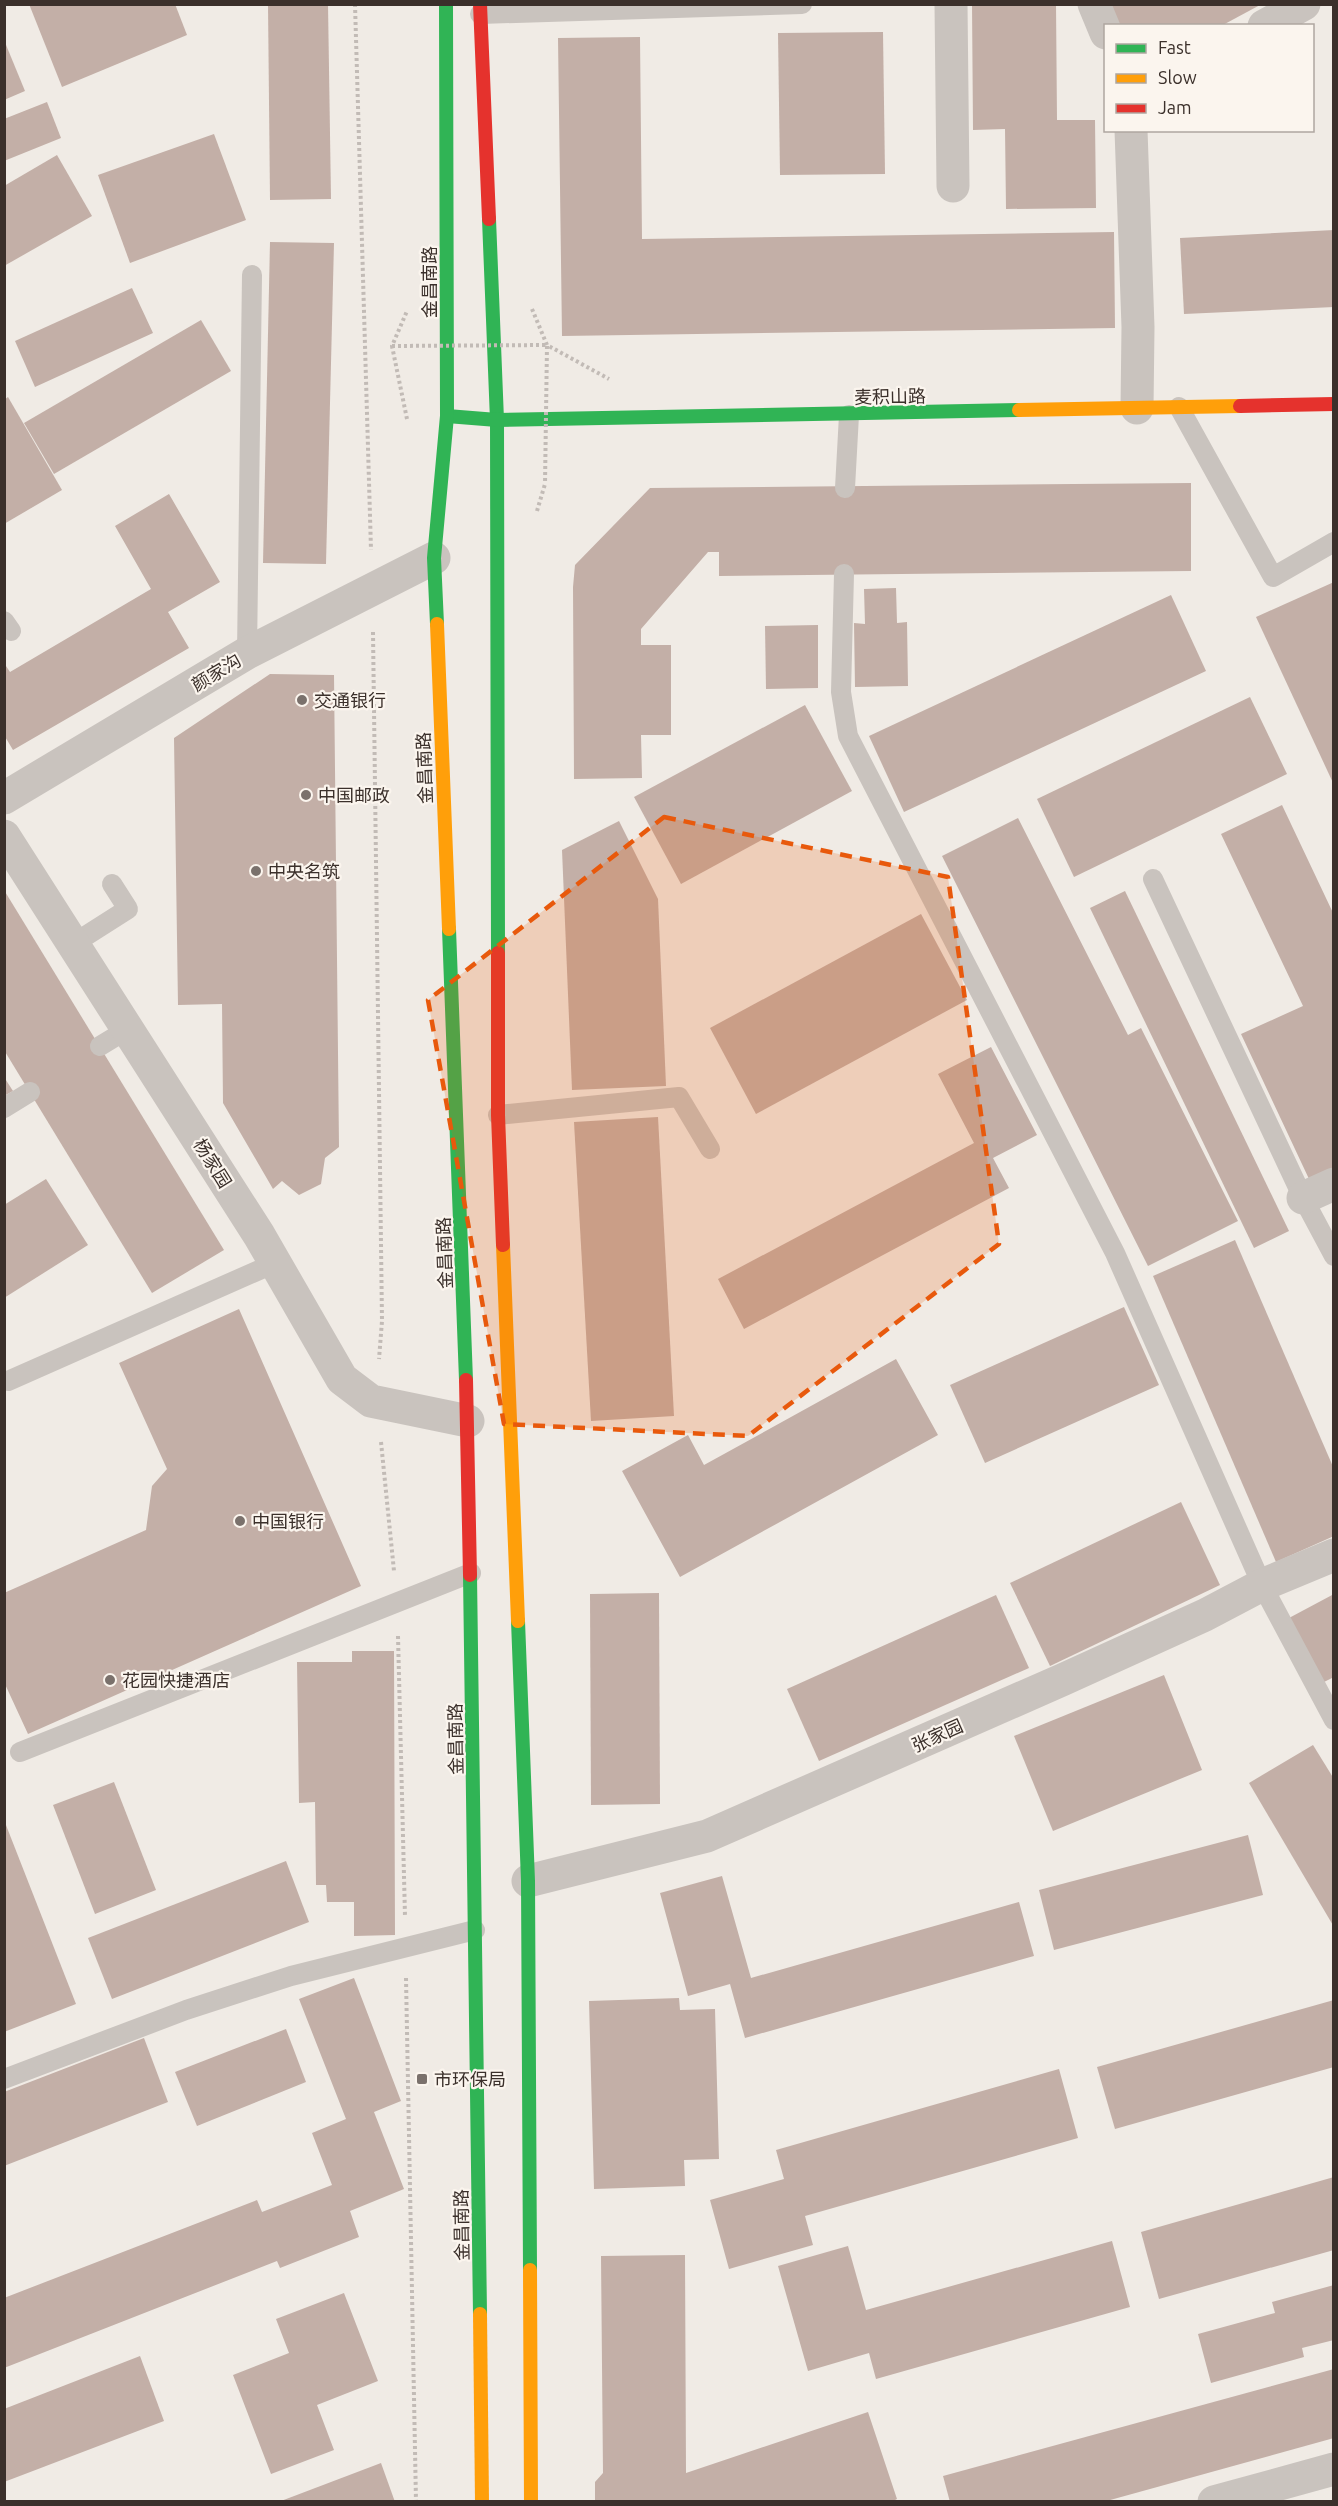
<svg xmlns="http://www.w3.org/2000/svg" width="1338" height="2506" viewBox="0 0 1338 2506" font-family="Ubuntu,'Noto Sans SC',sans-serif">
  <style>
    .building { fill: #c3afa7 }
    .lines { fill: none; stroke-linecap: round; stroke-linejoin: round }
    .path { stroke: #c2bbb6; stroke-width: 4; stroke-dasharray: 3 3; stroke-linecap: butt }
    .lane { stroke: #c9c3be; stroke-width: 20 }
    .street { stroke: #c9c3be; stroke-width: 33 }
    .fast { stroke: #30b455; stroke-width: 14 }
    .slow { stroke: #ff9f0a; stroke-width: 14 }
    .jam { stroke: #e5322d; stroke-width: 14 }
    .path-bridge { stroke: #c2bbb6; stroke-width: 4; stroke-dasharray: 3 3; stroke-linecap: butt }
    .marked { fill: #e8590c; fill-opacity: 0.2; stroke: #e8590c; stroke-width: 4.5; stroke-dasharray: 12 8; stroke-linejoin: round }
    .poi-dot { fill: #7a716c; stroke: #fbf5ee; stroke-width: 2 }
    .labels { text-anchor: middle; dominant-baseline: central; stroke-width: 4.5; stroke-linejoin: round; paint-order: stroke }
    .street-label { font-size: 18px; fill: #3b302b; stroke: #fbf5ee }
    .poi-label { font-size: 18px; fill: #3b302b; stroke: #fbf5ee; text-anchor: start }
  </style>
  <rect width="100%" height="100%" fill="#f0ebe5"/>
  <g class="building">
    <path d="M29,4H175L187,35L62,87Z"/>
    <path d="M268,4H328L331,199L270,200Z"/>
    <path d="M972,4H1056L1057,120H1095L1096,208L1006,209L1005,129L973,130Z"/>
    <path d="M1106,5H1260L1221,26H1117Z"/>
    <path d="M883,32L885,174L780,175L778,33Z"/>
    <path d="M640,37L642,239L1114,232L1115,328L562,336L558,38Z"/>
    <path d="M4,40L25,91L4,100Z"/>
    <path d="M47,102L61,138L4,161V119Z"/>
    <path d="M214,134L246,220L130,263L98,175Z"/>
    <path d="M57,155L92,216L4,266V186Z"/>
    <path d="M1334,230V307L1184,314L1180,238Z"/>
    <path d="M270,242L334,243L326,564L263,563Z"/>
    <path d="M132,288L153,333L35,387L15,341Z"/>
    <path d="M201,320L231,371L54,474L24,423Z"/>
    <path d="M8,397L62,490L4,524V400Z"/>
    <path d="M1191,483V571L719,576V552H708L641,629V645H671V735H641L642,778L574,779L573,587L575,565L650,488Z"/>
    <path d="M169,494L220,582L168,612L189,648L13,750L4,735V663L10,672L151,589L115,526Z"/>
    <path d="M1334,582V785L1256,617Z"/>
    <path d="M896,588L897,623L907,622L908,686L855,687L854,623L865,624L864,589Z"/>
    <path d="M1171,595L1206,671L904,812L869,736Z"/>
    <path d="M818,625V688L766,689L765,626Z"/>
    <path d="M270,674L334,675L339,1147L325,1158L321,1184L299,1195L282,1181L273,1189L223,1103L222,1004L178,1005L174,738Z"/>
    <path d="M1250,697L1287,774L1074,877L1037,799Z"/>
    <path d="M805,705L852,791L681,884L634,797Z"/>
    <path d="M1282,805L1334,915V1168L1309,1179L1241,1034L1303,1006L1221,834Z"/>
    <path d="M1018,818L1128,1035L1141,1028L1238,1221L1148,1266L942,856Z"/>
    <path d="M619,821L658,899L666,1086L572,1090L562,850Z"/>
    <path d="M4,890L224,1250L152,1293L4,1050Z"/>
    <path d="M1125,891L1289,1231L1254,1248L1090,908Z"/>
    <path d="M921,914L967,1000L756,1114L710,1028Z"/>
    <path d="M991,1047L1037,1135L993,1158L1009,1188L744,1329L718,1279L974,1143L938,1074Z"/>
    <path d="M4,1077L13,1091L4,1096Z"/>
    <path d="M658,1117L674,1416L591,1421L574,1122Z"/>
    <path d="M46,1179L88,1245L4,1298V1205Z"/>
    <path d="M1235,1240L1334,1469V1536L1276,1562L1153,1276Z"/>
    <path d="M1124,1307L1159,1385L985,1463L950,1385Z"/>
    <path d="M239,1309L361,1586L28,1734L4,1682V1593L146,1530L152,1486L167,1469L119,1363Z"/>
    <path d="M896,1359L938,1435L680,1577L622,1471L688,1435L704,1465Z"/>
    <path d="M1181,1502L1220,1585L1050,1666L1010,1583Z"/>
    <path d="M659,1593L660,1804L591,1805L590,1594Z"/>
    <path d="M1334,1594V1677L1324,1682L1289,1618Z"/>
    <path d="M996,1595L1029,1668L819,1761L787,1689Z"/>
    <path d="M352,1651H394L395,1935L354,1936V1902H327L326,1885H316L315,1802L299,1803L297,1662H352Z"/>
    <path d="M1164,1675L1202,1770L1053,1831L1014,1736Z"/>
    <path d="M1313,1745L1334,1779V1927L1249,1783Z"/>
    <path d="M114,1782L156,1890L95,1914L53,1805Z"/>
    <path d="M4,1820L76,2004L4,2032Z"/>
    <path d="M1248,1835L1263,1895L1054,1950L1039,1890Z"/>
    <path d="M286,1861L309,1922L112,1999L88,1938Z"/>
    <path d="M722,1876L751,1978L1019,1902L1034,1956L745,2038L730,1984L688,1996L660,1893Z"/>
    <path d="M354,1978L401,2101L374,2112L404,2189L350,2211L359,2237L280,2268L277,2261L4,2368V2298L257,2200L262,2212L332,2185L312,2133L346,2119L299,1999Z"/>
    <path d="M679,1998L680,2010L715,2009L719,2159L684,2160L685,2186L594,2189L589,2001Z"/>
    <path d="M1334,2000V2067L1115,2129L1097,2067Z"/>
    <path d="M286,2029L306,2082L197,2126L175,2072Z"/>
    <path d="M144,2038L168,2102L4,2166V2092Z"/>
    <path d="M1059,2069L1078,2138L805,2216L813,2245L729,2269L710,2200L784,2179L776,2150Z"/>
    <path d="M1334,2177V2250L1159,2299L1141,2232Z"/>
    <path d="M1112,2241L1130,2307L876,2379L869,2353L808,2371L778,2266L848,2246L866,2310Z"/>
    <path d="M685,2255L686,2473L868,2412L897,2499L891,2502H595V2482L603,2473L601,2256Z"/>
    <path d="M1334,2285V2340L1302,2348L1304,2357L1211,2383L1198,2334L1275,2313L1272,2302Z"/>
    <path d="M344,2293L378,2381L317,2405L334,2450L271,2474L233,2375L289,2353L276,2319Z"/>
    <path d="M140,2356L164,2421L4,2482V2409Z"/>
    <path d="M1334,2369V2438L1103,2502H950L943,2476Z"/>
    <path d="M381,2463L395,2502H281V2501Z"/>
  </g>
  <g class="lines">
    <g class="path">
      <path d="M355,4L371,550"/>
      <path d="M532,309L547,345L609,379"/>
      <path d="M407,419L392,346L407,311"/>
      <path d="M537,511L545,484"/>
      <path d="M373,632L382,1321L379,1359"/>
      <path d="M381,1442L394,1571"/>
      <path d="M398,1636L405,1916"/>
      <path d="M406,1978L416,2502"/>
    </g>
    <g class="lane">
      <path d="M480,14L802,4"/>
      <path d="M1179,407L1273,577L1334,542"/>
      <path d="M845,488L849,415"/>
      <path d="M844,574L841,692L848,736L1115,1253L1262,1585L1334,1720"/>
      <path d="M4,621L11,631"/>
      <path d="M247,653L252,275"/>
      <path d="M1153,879L1303,1198L1334,1256"/>
      <path d="M73,944L128,909L112,884"/>
      <path d="M100,1046L128,1029"/>
      <path d="M4,1108L30,1092"/>
      <path d="M498,1115L679,1097L710,1149"/>
      <path d="M8,1381L275,1263"/>
      <path d="M20,1752L471,1573"/>
      <path d="M4,2079L186,2010L291,1976L475,1930"/>
    </g>
    <g class="street">
      <path d="M951,4L953,186"/>
      <path d="M1094,4L1106,33"/>
      <path d="M1264,26L1304,4"/>
      <path d="M1131,130L1138,327L1137,408"/>
      <path d="M4,798L247,653L434,558"/>
      <path d="M4,836L259,1235L342,1379L371,1401L468,1421"/>
      <path d="M1303,1198L1334,1184"/>
      <path d="M528,1881L707,1836L1062,1680L1205,1615L1262,1585L1334,1555"/>
      <path d="M1214,2502L1334,2469"/>
    </g>
    <g class="fast">
      <path d="M489,219L497,420L498,953"/>
      <path d="M447,416L497,420L1019,410"/>
      <path d="M437,624L434,558L447,416L446,4"/>
      <path d="M449,929L466,1380"/>
      <path d="M470,1575L480,2314"/>
      <path d="M518,1621L528,1881L530,2270"/>
    </g>
    <g class="slow">
      <path d="M1019,410L1240,406"/>
      <path d="M437,624L449,929"/>
      <path d="M503,1245L518,1621"/>
      <path d="M530,2270L531,2502"/>
      <path d="M480,2314L482,2502"/>
    </g>
    <g class="jam">
      <path d="M480,4L489,219"/>
      <path d="M1240,406L1334,404"/>
      <path d="M498,953V1115L503,1245"/>
      <path d="M466,1380L470,1575"/>
    </g>
    <path class="path-bridge" d="M392,346L547,345L545,484"/>
  </g>
  <path class="marked" d="M664,817L948,877L999,1244L748,1436L504,1424L428,1000Z"/>
  <g class="poi-dot">
    <circle cx="302" cy="700" r="6"/>
    <circle cx="306" cy="795" r="6"/>
    <circle cx="256" cy="871" r="6"/>
    <circle cx="240" cy="1521" r="6"/>
    <circle cx="110" cy="1680" r="6"/>
    <rect x="416" y="2073" width="12" height="12" rx="3"/>
  </g>
  <g class="labels">
    <g class="street-label">
      <text transform="translate(429 282) rotate(-90)">金昌南路</text>
      <text transform="translate(890 396) rotate(-1)">麦积山路</text>
      <text transform="translate(216 672) rotate(-31)">颜家沟</text>
      <text transform="translate(424 768) rotate(-92)">金昌南路</text>
      <text transform="translate(213 1163) rotate(58)">杨家园</text>
      <text transform="translate(444 1253) rotate(-92)">金昌南路</text>
      <text transform="translate(937 1735) rotate(-24)">张家园</text>
      <text transform="translate(455 1739) rotate(-91)">金昌南路</text>
      <text transform="translate(461 2225) rotate(-91)">金昌南路</text>
    </g>
    <g class="poi-label">
      <text x="314" y="700">交通银行</text>
      <text x="318" y="795">中国邮政</text>
      <text x="268" y="871">中央名筑</text>
      <text x="252" y="1521">中国银行</text>
      <text x="122" y="1680">花园快捷酒店</text>
      <text x="434" y="2079">市环保局</text>
    </g>
  </g>
  <rect width="1338" height="2506" fill="none" stroke="#3b302b" stroke-width="12"/>
  <rect x="1104" y="24" width="210" height="108" fill="#fbf5ee" stroke="#aea6a0" stroke-width="1.5"/>
  <rect x="1116" y="44" width="30" height="9" fill="#30b455" stroke="#aea6a0" stroke-width="1.5"/>
  <text x="1158" y="54" font-size="18" fill="#3b302b">Fast</text>
  <rect x="1116" y="74" width="30" height="9" fill="#ff9f0a" stroke="#aea6a0" stroke-width="1.5"/>
  <text x="1158" y="84" font-size="18" fill="#3b302b">Slow</text>
  <rect x="1116" y="104" width="30" height="9" fill="#e5322d" stroke="#aea6a0" stroke-width="1.5"/>
  <text x="1158" y="114" font-size="18" fill="#3b302b">Jam</text>
</svg>
